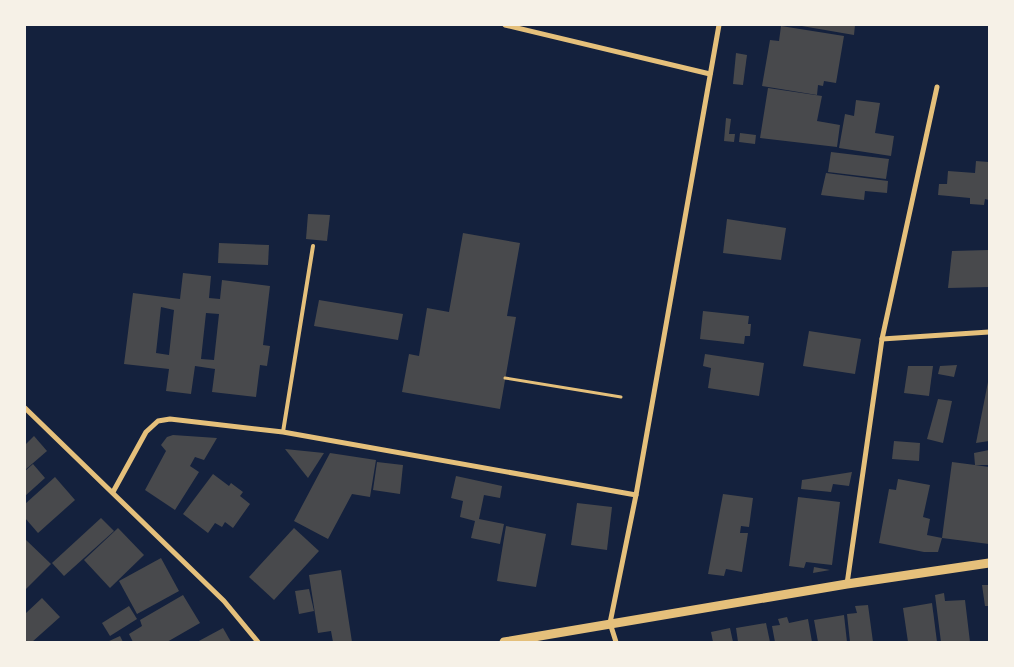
<svg xmlns="http://www.w3.org/2000/svg" width="1014" height="667" viewBox="0 0 1014 667" font-family="'Fira Sans',sans-serif">
  <style>
    .building { fill: #48494c; fill-rule: evenodd }
    .lines { fill: none; stroke-linecap: round; stroke-linejoin: round }
    .path { stroke: #e5c07b; stroke-width: 3 }
    .service { stroke: #e5c07b; stroke-width: 4 }
    .minor { stroke: #e5c07b; stroke-width: 5 }
    .tertiary { stroke: #e5c07b; stroke-width: 9 }
  </style>
  <rect width="100%" height="100%" fill="#14213d"/>
  <g class="building">
    <path d="M796,25H855L854,35Z"/>
    <path d="M781,26L844,36L836,83L824,81L823,86L818,85L817,95L762,86L770,40L779,41Z"/>
    <path d="M736,53L747,55L743,85L733,84Z"/>
    <path d="M768,88L822,96L817,121L840,125L837,147L760,138Z"/>
    <path d="M856,100L880,103L875,133L894,136L891,156L839,148L845,114L854,116Z"/>
    <path d="M726,118L731,119L729,134H735L734,142L724,141Z"/>
    <path d="M740,133L756,135L755,144L739,142Z"/>
    <path d="M831,152L889,159L886,179L828,172Z"/>
    <path d="M976,161L989,162V200L985,199L984,205L970,204V198L938,195L939,184H947L948,171L975,173Z"/>
    <path d="M826,173L888,181L887,193L865,191L864,200L821,195Z"/>
    <path d="M308,214L330,215L327,241L306,239Z"/>
    <path d="M727,219L786,228L781,260L723,253Z"/>
    <path d="M463,233L520,243L507,316L516,317L500,409L402,392L409,354L419,356L427,308L449,312Z"/>
    <path d="M219,243L269,245L268,265L218,263Z"/>
    <path d="M989,250V287L948,288L952,251Z"/>
    <path d="M183,273L211,276L209,298L220,299L222,280L270,286L263,345L270,346L267,366L260,365L256,397L212,392L215,369L195,366L191,394L166,391L169,369L124,364L133,293L180,299ZM161,307L174,310L169,355L156,353ZM206,313L219,314L214,360L201,359Z"/>
    <path d="M319,300L403,314L398,340L314,326Z"/>
    <path d="M703,311L749,316L748,324H751L750,336H745L744,344L700,339Z"/>
    <path d="M809,331L861,339L855,374L803,366Z"/>
    <path d="M705,354L764,363L759,396L708,388L711,368L703,366Z"/>
    <path d="M957,365L954,377L938,374L940,366Z"/>
    <path d="M908,366H933L929,396L904,393Z"/>
    <path d="M988,382L989,441L976,443Z"/>
    <path d="M938,399L952,401L943,443L927,439Z"/>
    <path d="M173,435L217,438L204,460L195,457L190,466L199,472L175,510L145,490L166,451L161,445L167,437Z"/>
    <path d="M34,436L47,451L25,470V445Z"/>
    <path d="M894,441L920,443L919,461L892,459Z"/>
    <path d="M285,449L324,453L308,478Z"/>
    <path d="M989,450V465H975L989,467V544L942,538L938,552H924L879,543L889,489L896,490L898,479L930,485L923,517L930,519L927,535L942,538L952,462L975,465L974,453Z"/>
    <path d="M330,453L376,460L370,497L352,494L328,539L294,521Z"/>
    <path d="M377,462L403,465L400,494L373,490Z"/>
    <path d="M33,464L45,478L25,496V471Z"/>
    <path d="M852,472L849,486L833,484L831,492L801,489L802,480Z"/>
    <path d="M213,474L229,486L231,483L243,492L240,496L250,504L233,528L225,522L222,527L215,523L208,533L183,514Z"/>
    <path d="M456,476L502,486L500,498L484,495L479,519L504,524L500,544L471,538L475,521L460,517L463,501L451,498Z"/>
    <path d="M55,477L75,500L38,533L25,518V504Z"/>
    <path d="M723,494L753,498L749,527L741,526L740,533H748L742,572L726,569L724,576L708,574Z"/>
    <path d="M798,497L840,502L832,565L806,562L804,568L789,566Z"/>
    <path d="M577,503L612,507L607,550L571,545Z"/>
    <path d="M101,518L114,531L64,576L52,563Z"/>
    <path d="M506,526L546,534L536,587L497,581Z"/>
    <path d="M118,528L144,555L110,588L84,560Z"/>
    <path d="M294,528L319,551L274,600L249,577Z"/>
    <path d="M25,539L51,564L25,590Z"/>
    <path d="M161,558L179,591L137,614L119,581Z"/>
    <path d="M814,567L830,570L813,573Z"/>
    <path d="M341,570L352,642H333L331,631L318,633L309,575Z"/>
    <path d="M982,585H989V606H985Z"/>
    <path d="M309,589L314,611L299,614L295,591Z"/>
    <path d="M944,593L945,601L965,600L970,642H941L935,595Z"/>
    <path d="M183,595L200,623L167,642H133L129,634L142,626L140,620Z"/>
    <path d="M42,598L60,617L32,642H25V614Z"/>
    <path d="M932,603L937,642H908L903,608Z"/>
    <path d="M868,605L873,642H850L847,614L857,613L855,606Z"/>
    <path d="M129,606L137,619L110,636L102,623Z"/>
    <path d="M844,615L847,642H818L814,620Z"/>
    <path d="M787,617L789,623L808,619L812,642H775L772,626L780,625L778,619Z"/>
    <path d="M766,623L770,642H738L736,628Z"/>
    <path d="M223,628L231,642H197Z"/>
    <path d="M730,628L733,642H713L711,632Z"/>
    <path d="M120,636L123,642H107Z"/>
  </g>
  <g class="lines">
    <path class="path" d="M505,378L621,397"/>
    <path class="service" d="M283,432L313,246"/>
    <g class="minor">
      <path d="M505,25L710,74"/>
      <path d="M882,339L989,332"/>
      <path d="M25,408L224,601L258,642"/>
      <path d="M113,492L146,432L158,421L170,419L283,432L636,495"/>
      <path d="M847,584L882,339L937,87"/>
      <path d="M616,642L610,623L636,495L719,25"/>
    </g>
    <path class="tertiary" d="M504,642L847,584L989,563"/>
  </g>
  <rect width="1014" height="667" fill="none" stroke="#f6f1e7" stroke-width="52"/>
</svg>
